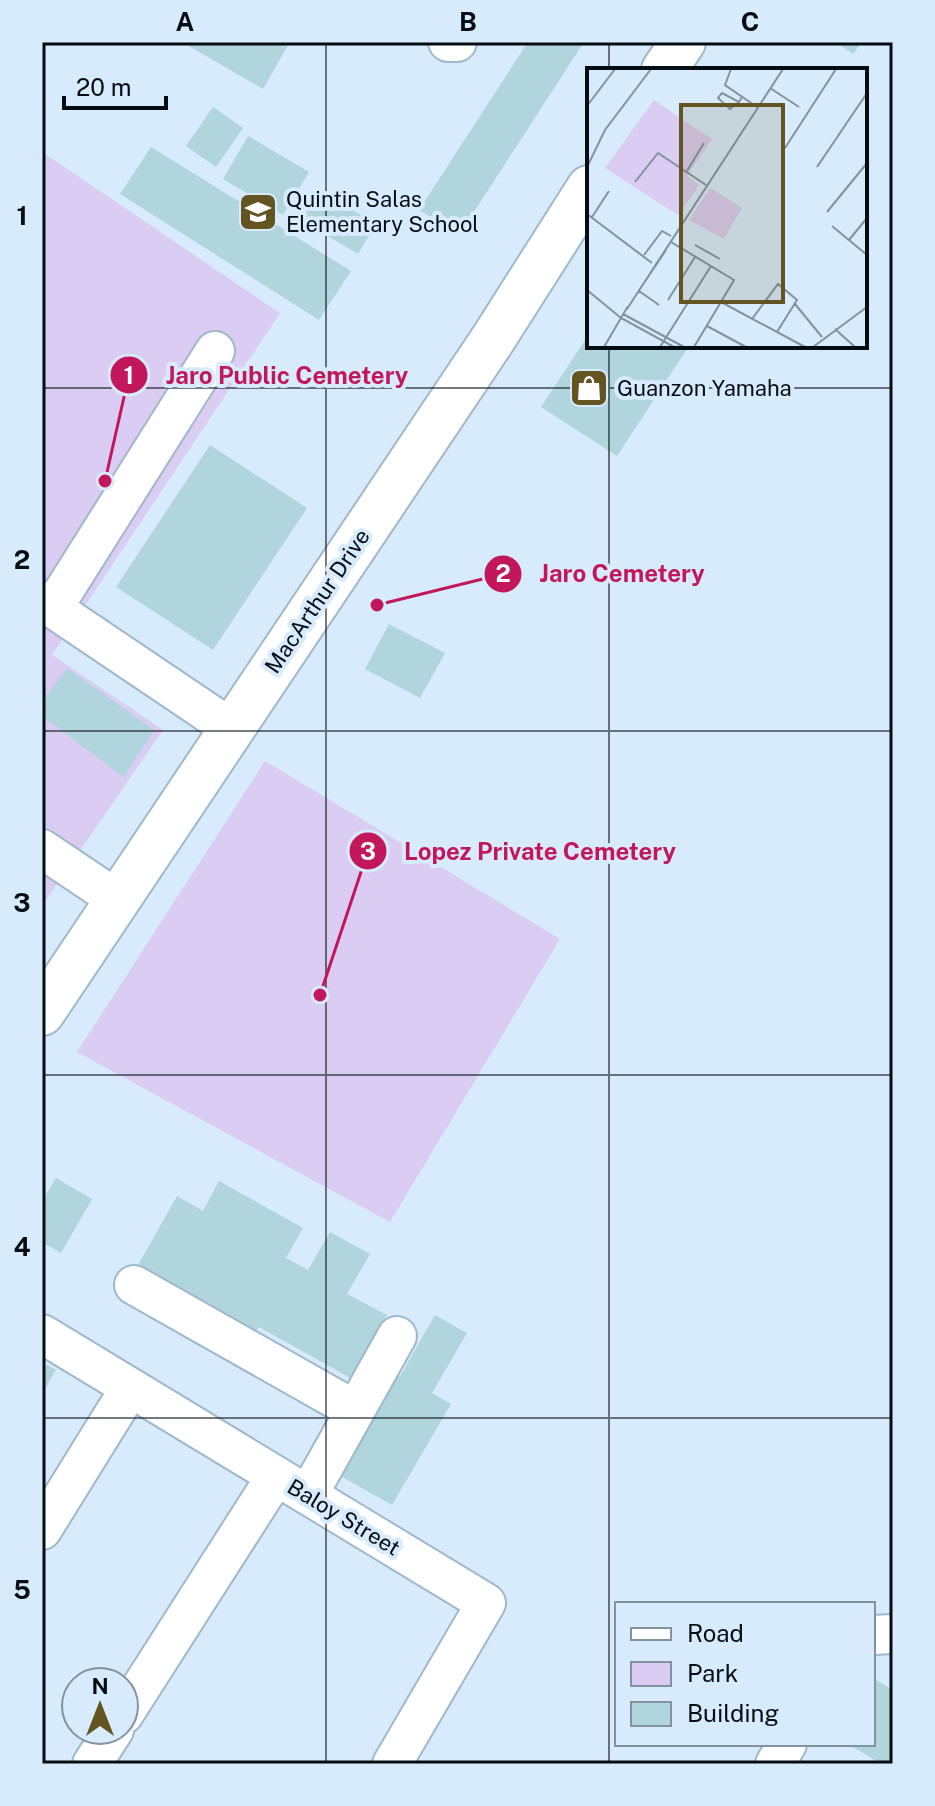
<svg xmlns="http://www.w3.org/2000/svg" width="935" height="1806" viewBox="0 0 935 1806" font-family="'Public Sans',sans-serif">
  <style>
    .green { fill: #daccf2 }
    .building { fill: #b1d5dc }
    .lines { fill: none; stroke-linecap: round; stroke-linejoin: round }
    .minor-casing { stroke: #9fb8cb; stroke-width: 42 }
    .major-casing { stroke: #9fb8cb; stroke-width: 48 }
    .minor { stroke: #fff; stroke-width: 38 }
    .major { stroke: #fff; stroke-width: 44 }
    .grid { fill: none; stroke: #050d14; stroke-width: 2; stroke-opacity: 0.55 }
    .labels { text-anchor: middle; dominant-baseline: central; stroke-width: 8; stroke-linejoin: round; paint-order: stroke }
    .poi-label { font-size: 22px; fill: #050d14; stroke: #d7ebfc; text-anchor: start }
    .street-label { font-size: 22px; fill: #050d14; stroke: #d7ebfc }
    .inset-road { fill: none; stroke: #83929f; stroke-width: 2 }
    .view { fill: #645421; fill-opacity: 0.15; stroke: #645421; stroke-width: 4 }
    .inset-edge { fill: none; stroke: #050d14; stroke-width: 4 }
    .leader { fill: none; stroke: #c2185b; stroke-width: 3 }
    .callout-dot { fill: #c2185b; stroke: #d7ebfc; stroke-width: 3 }
    .mark-label { font-size: 24px; text-anchor: middle; font-weight: bold; fill: #fff }
    .callout-label { font-size: 24px; text-anchor: middle; font-weight: bold; fill: #c2185b; stroke: #d7ebfc; stroke-width: 8; stroke-linejoin: round; paint-order: stroke }
    .neatline { fill: none; stroke: #050d14; stroke-width: 3 }
    .grid-label { font-size: 26px; text-anchor: middle; font-weight: bold; fill: #050d14 }
  </style>
  <rect width="100%" height="100%" fill="#d7ebfc"/>
  <g class="green">
    <path d="M42,152L280,313L52,655L163,730L42,906Z"/>
    <path d="M265,761L560,939L390,1222L77,1052Z"/>
  </g>
  <g class="building">
    <path d="M189,42H290L263,89L187,45Z"/>
    <path d="M528,42H584L459,235L419,210Z"/>
    <path d="M835,42H862L853,54Z"/>
    <path d="M213,107L243,128L216,167L186,146Z"/>
    <path d="M248,136L309,172L283,215L223,179Z"/>
    <path d="M151,147L351,271L319,320L120,194Z"/>
    <path d="M318,190L376,224L358,254L301,220Z"/>
    <path d="M589,334V346H689L617,456L541,407Z"/>
    <path d="M210,445L307,508L213,650L116,587Z"/>
    <path d="M389,624L445,653L420,698L365,669Z"/>
    <path d="M67,668L154,730L124,777L42,716V702Z"/>
    <path d="M56,1178L92,1199L61,1253L42,1242V1201Z"/>
    <path d="M219,1181L303,1228L286,1258L308,1270L330,1232L370,1254L347,1294L387,1315L352,1379L259,1327L251,1339L133,1274L177,1196L203,1211Z"/>
    <path d="M435,1315L467,1333L432,1393L451,1404L392,1505L330,1470L388,1370L400,1376Z"/>
    <path d="M42,1362L56,1370L42,1394Z"/>
    <path d="M873,1678L893,1690V1764H881L848,1744H873Z"/>
  </g>
  <g class="lines">
    <defs>
      <g id="minor">
        <path d="M448,42H457"/>
        <path d="M42,601L232,729"/>
        <path d="M53,608L215,351"/>
        <path d="M42,849L118,900"/>
        <path d="M134,1285L355,1410"/>
        <path d="M42,1334L486,1603L392,1764"/>
        <path d="M308,1495L397,1336"/>
        <path d="M42,1530L130,1388"/>
        <path d="M873,1635L893,1634"/>
        <path d="M124,1714L276,1476"/>
        <path d="M92,1764L114,1730"/>
        <path d="M775,1764L787,1744"/>
      </g>
      <g id="major">
        <path d="M664,70L683,42"/>
        <path d="M42,1013L495,336L589,188"/>
      </g>
    </defs>
    <use href="#minor" class="minor-casing"/>
    <use href="#major" class="major-casing"/>
    <use href="#minor" class="minor"/>
    <use href="#major" class="major"/>
  </g>
  <path class="grid" d="M326,42V1764M609,42V70M609,346V1764M42,388H893M42,731H893M42,1075H893M42,1418H893"/>
  <defs>
    <symbol id="school-square" viewBox="-11 -11 22 22"><rect x="-9" y="-9" width="18" height="18" rx="4" fill="#645421" stroke="#d7ebfc"/><path d="M0-5L7-2L0 1L-7-2ZM-4 1L0 2.5L4 1V4Q0 6-4 4Z" fill="#fff"/></symbol>
    <symbol id="shop-square" viewBox="-11 -11 22 22"><rect x="-9" y="-9" width="18" height="18" rx="4" fill="#645421" stroke="#d7ebfc"/><path d="M-5-2.5h2.3a2.7 3.5 0 0 1 5.4 0H5L5.5 6h-11ZM-1.5-2.5h3a1.5 2.3 0 0 0-3 0Z" fill="#fff"/></symbol>
  </defs>
  <g fill-rule="evenodd">
    <use href="#school-square" x="236" y="190" width="44" height="44"/>
    <use href="#shop-square" x="567" y="366" width="44" height="44"/>
  </g>
  <g class="labels">
    <g class="poi-label">
      <text x="286" y="199">Quintin Salas<tspan x="286" dy="25">Elementary School</tspan></text>
      <text x="617" y="388">Guanzon Yamaha</text>
    </g>
    <g class="street-label">
      <text transform="translate(317 601) rotate(-56)">MacArthur Drive</text>
      <text transform="translate(344 1517) rotate(31)">Baloy Street</text>
    </g>
  </g>
  <g transform="translate(587 68)">
    <rect width="280" height="280" fill="#d7ebfc"/>
    <path d="M67,32L125,71L100,108L112,117L91,147L18,100ZM123,120L155,140L137,171L102,152Z" fill="#daccf2"/>
    <path class="inset-road" d="M144,1L138,17L170,39M183,20L212,39M152,34L143,41L131,30L135,25L152,34L155,29M0,38L28,1M198,80L249,1M0,99L18,62L64,1M230,99L280,25M100,103L117,75M48,114L71,85L119,117M240,144L280,95M0,146L65,195M5,149L22,123M245,158L280,187M262,172L280,150M84,174L147,212L107,279M108,177L133,191M57,187L75,163L84,168M59,212L79,182M0,222L34,250L87,279M52,223L72,237M81,232L108,189M134,234L218,279M208,236L235,269M40,241L196,1M36,246L97,279M165,251L191,216L210,232L190,264M120,258L159,279M248,261L268,279M17,279L41,238M73,279L124,198M226,279L280,239"/>
    <path class="view" d="M94,37H196V234H94Z"/>
    <rect width="280" height="280" class="inset-edge"/>
  </g>
  <path class="leader" d="M105 481L129 375M377 605L503 574M320 995L368 851"/>
  <g class="callout-dot">
    <circle cx="105" cy="481" r="8"/>
    <circle cx="377" cy="605" r="8"/>
    <circle cx="320" cy="995" r="8"/>
    <circle cx="129" cy="375" r="20"/>
    <circle cx="503" cy="574" r="20"/>
    <circle cx="368" cy="851" r="20"/>
  </g>
  <g class="mark-label">
    <text x="129" y="384">1</text>
    <text x="503" y="582">2</text>
    <text x="368" y="860">3</text>
  </g>
  <g class="callout-label">
    <text x="287" y="384">Jaro Public Cemetery</text>
    <text x="622" y="582">Jaro Cemetery</text>
    <text x="540" y="860">Lopez Private Cemetery</text>
  </g>
  <rect width="935" height="1806" fill="none" stroke="#d7ebfc" stroke-width="88"/>
  <rect x="615" y="1602" width="260" height="144" fill="#d7ebfc" stroke="#83929f" stroke-width="2"/>
  <rect x="631" y="1628" width="40" height="12" fill="#ffffff" stroke="#83929f" stroke-width="2"/>
  <text x="687" y="1642" font-size="24" fill="#050d14">Road</text>
  <rect x="631" y="1662" width="40" height="24" fill="#daccf2" stroke="#83929f" stroke-width="2"/>
  <text x="687" y="1682" font-size="24" fill="#050d14">Park</text>
  <rect x="631" y="1702" width="40" height="24" fill="#b1d5dc" stroke="#83929f" stroke-width="2"/>
  <text x="687" y="1722" font-size="24" fill="#050d14">Building</text>
  <g transform="translate(100 1706)"><circle r="38" fill="#d7ebfc" stroke="#83929f" stroke-width="2"/>
  <path d="M0-6L14 30L0 20L-14 30Z" fill="#645421"/>
  <text y="-12" font-size="22" font-weight="bold" text-anchor="middle" fill="#050d14">N</text>
  </g>
  <path d="M64 96v12h102v-12" fill="none" stroke="#050d14" stroke-width="4"/>
  <text x="76" y="96" font-size="24" fill="#050d14" stroke="#d7ebfc" stroke-width="6" paint-order="stroke">20 m</text>
  <rect x="44" y="44" width="847" height="1718" class="neatline"/>
  <g class="grid-label">
    <text x="185" y="31">A</text>
    <text x="468" y="31">B</text>
    <text x="750" y="31">C</text>
    <text x="22" y="225">1</text>
    <text x="22" y="569">2</text>
    <text x="22" y="912">3</text>
    <text x="22" y="1256">4</text>
    <text x="22" y="1599">5</text>
  </g>
</svg>
